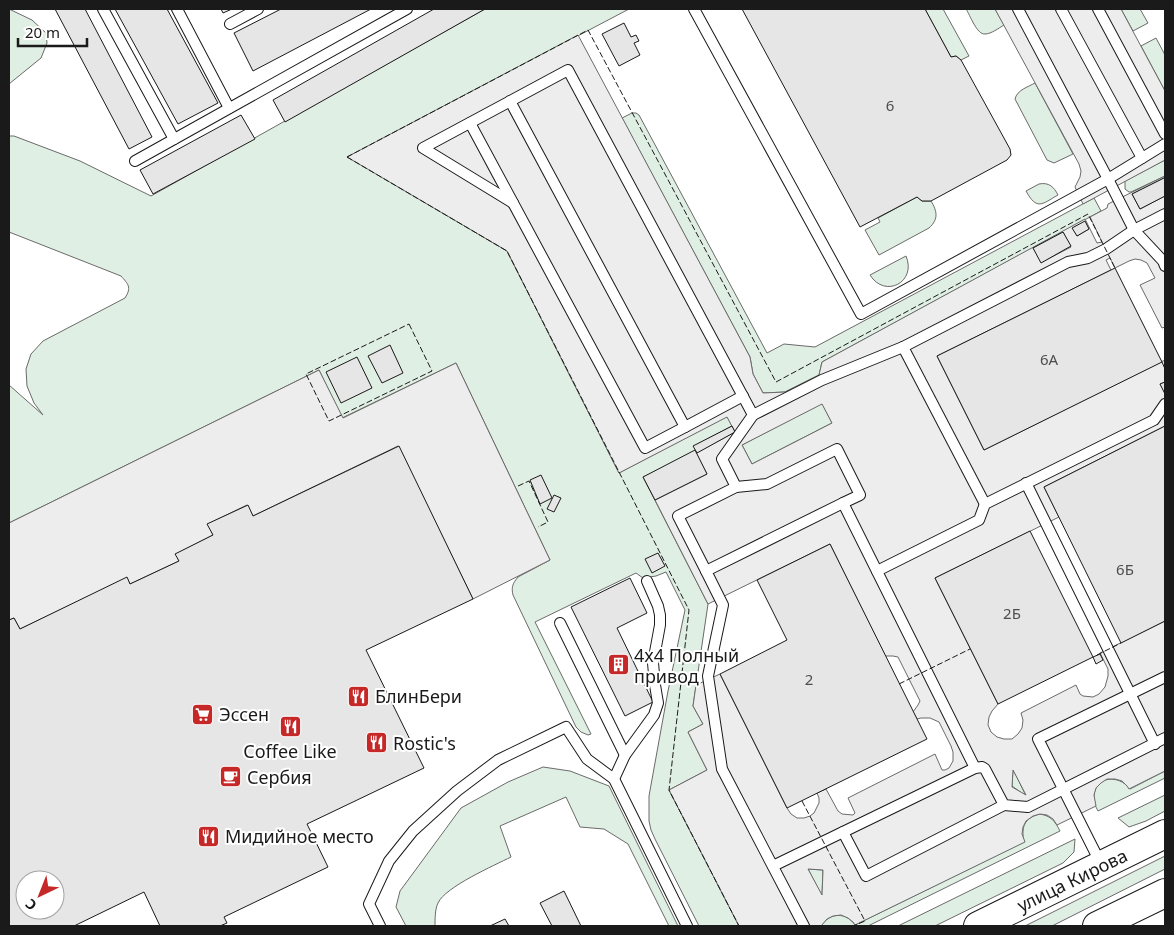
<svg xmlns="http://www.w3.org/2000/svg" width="1174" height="935" viewBox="0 0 1174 935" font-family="'Noto Sans',sans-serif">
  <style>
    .green { fill: #e0efe3; stroke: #6a6a6a }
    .parking { fill: #ededed; stroke: #6a6a6a; fill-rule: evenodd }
    .building { fill: #e6e6e6; stroke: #1a1a1a; fill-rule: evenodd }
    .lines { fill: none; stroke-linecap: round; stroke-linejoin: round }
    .service-casing { stroke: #1a1a1a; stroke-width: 12 }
    .secondary-casing { stroke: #1a1a1a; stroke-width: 30 }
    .service { stroke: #fff; stroke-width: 10 }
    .secondary { stroke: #fff; stroke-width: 28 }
    .fence { stroke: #1a1a1a; stroke-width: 1; stroke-dasharray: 6 2.5; stroke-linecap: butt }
    .labels { text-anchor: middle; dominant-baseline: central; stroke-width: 4; stroke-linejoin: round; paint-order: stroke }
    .number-label { font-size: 15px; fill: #4d4d4d }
    .poi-label { font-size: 18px; fill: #1a1a1a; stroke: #fff; text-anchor: start }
    .street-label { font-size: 18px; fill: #1a1a1a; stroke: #fff }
  </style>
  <rect width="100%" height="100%" fill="#fff"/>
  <g class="green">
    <path d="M9,9L32,20L46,33L47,43L41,58L9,84Z"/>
    <path d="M485,9H629L348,157L507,251L619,473L727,416L732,426L694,446L697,453L643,477L708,604L693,706L703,724L688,732L707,770L669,790L739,926H699L655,839L651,830L649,821V796L668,691L685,610L666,572L656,576L643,578L636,573L535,622L591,734L588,735L581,732L576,727L513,595C511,587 513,583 518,577L550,560L456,363L342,418L319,370L9,523V385L43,415L34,403L27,386L26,369L31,354L43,341L125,298C132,287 128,284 121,276L9,232V136H14L80,161L151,196Z"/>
    <path d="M925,9H943L969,56L961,60L956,56L951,57Z"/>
    <path d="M966,9H995L1004,25C999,28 991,34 985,34C977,35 970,15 966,9Z"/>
    <path d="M1121,9H1140L1148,23L1133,31Z"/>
    <path d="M1156,38L1165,55V91L1141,46Z"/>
    <path d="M1035,83L1073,154L1054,163L1047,160L1015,99C1017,90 1028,87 1035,83Z"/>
    <path d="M632,113H636L639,115L767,353L784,344L815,347L1094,198L1101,211L822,362L819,375L785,392L763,393L753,374L750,357L622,118Z"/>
    <path d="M1165,160V176L1131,192H1129L1125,189V181Z"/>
    <path d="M1039,184C1049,182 1054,187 1058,195C1042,204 1037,211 1026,191Z"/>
    <path d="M917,197L922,201H931C937,211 939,219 929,228L879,255L865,230L880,222L878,218Z"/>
    <path d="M906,256C917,282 885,299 870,275Z"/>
    <path d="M822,403L832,423L752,464L742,445Z"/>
    <path d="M543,767L570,771L609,786L678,926H669L628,844L604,829L580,827L566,797L500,826L511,857C495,865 445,887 438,903C435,909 435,919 435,926H406L396,907L400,891L461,808L508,782Z"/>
    <path d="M1013,769L1026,796L1012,786Z"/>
    <path d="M1165,771V778L1098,811C1096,807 1093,802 1094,796C1095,776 1119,774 1130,789Z"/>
    <path d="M1165,795V811L1146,821L1129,827L1118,818Z"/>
    <path d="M1040,814C1051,816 1055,821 1060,831L868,926H821C830,912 846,912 855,925L1024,842C1021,827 1024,818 1040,814Z"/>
    <path d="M1075,839L1074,852L1063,863L935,926H898Z"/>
    <path d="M1165,856V869L1052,926H1025Z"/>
    <path d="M808,869L823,870L822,896Z"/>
  </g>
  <g class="parking">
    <path d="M995,9H1121L1165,91V160L1083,204L1075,187L1080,177L1081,171L1079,164Z"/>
    <path d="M578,35L750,357L753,374L763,393L785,392L819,375L822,362L1085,219L1097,243L1102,242L1090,217L1107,208L1108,204L1165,176V180L1164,178L1132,194L1140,209L1165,196V327L1162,328L1140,285L1155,278L1147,263L1141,260L1135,259L1129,261L1115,268L1110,258L1106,260L1111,270L937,356L984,450L1165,360V382L1160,384L1165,393V426L1044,487L1059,517L935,578L998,704L992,711L989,717L988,725L991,732L997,737L1004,739H1012L1018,734L1022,728L1023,720L1021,713L1076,685L1080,694L1083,696L1093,697L1099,694L1105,687L1108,676V669L1100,653L1165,621V771L1129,789L1127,786L1122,781L1115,779H1107L1101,783L1096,788L1094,795L1096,806L1057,825L1053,819L1047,815L1040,814L1033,816L1026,821L1023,827L1022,834L1025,842L855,925L853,922L848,918L841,915L833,916L827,919L821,926H739L669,790L707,770L688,732L703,724L693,706L696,685L720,674L787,808L791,814L797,818H804L810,816L814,813L819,803V798L817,793L826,789L838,811L842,814L853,815L855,813L848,798L935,754L942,770H945L949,768L953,761V752L951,746L939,722L930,718H921L917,719L913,712L918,705L920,701L898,657L893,656H885L830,544L708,604L655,500L707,474L696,453L735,432L727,417L619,473L507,251L347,157ZM1085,222L1089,229L1077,236L1073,228ZM1063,232L1071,247L1042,262L1033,248ZM822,404L832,423L752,464L742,445ZM1013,770L1026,795L1012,787ZM808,869L823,870L822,895Z"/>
    <path d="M456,363L550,560L473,599L398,446L253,516L247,505L208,524L213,535L176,554L179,561L130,584L127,578L20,629L14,618L9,620V523L319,370L343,418Z"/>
  </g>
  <g class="building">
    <path d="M55,9H85L152,137L129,149Z"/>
    <path d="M115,9H167L218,103L178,124Z"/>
    <path d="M221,9H232L223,13Z"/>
    <path d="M281,9H371L253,71L234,33Z"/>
    <path d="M434,9H485L285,122L273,100Z"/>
    <path d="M742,9H925L951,57L956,56L961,60L1010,149L1011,155L1007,160L931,201H922L917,197L860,227Z"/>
    <path d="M624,23L631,37L636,35L639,41L634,43L640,55L619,66L602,34Z"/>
    <path d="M241,115L255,139L153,194L140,170Z"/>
    <path d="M1164,178L1165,180V196L1140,209L1132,194Z"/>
    <path d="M1085,221L1089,229L1077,236L1072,228Z"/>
    <path d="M1063,232L1071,246L1041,263L1033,248Z"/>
    <path d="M1115,268L1162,362L984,450L937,356Z"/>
    <path d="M390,345L403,373L382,383L368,356Z"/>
    <path d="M357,357L372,388L341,403L326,372Z"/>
    <path d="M1165,382V394L1160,384Z"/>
    <path d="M732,426L735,432L697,453L693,446Z"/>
    <path d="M1165,426V621L1121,643L1044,487Z"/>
    <path d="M399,446L473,599L366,650L424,768L307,824L328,867L224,917L227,923L220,926H160L144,892L74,926H9V620L14,618L20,629L127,577L130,584L179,561L175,554L213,535L207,524L248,505L253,516ZM25,880H55V910H25Z"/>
    <path d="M695,450L707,474L655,500L643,477Z"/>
    <path d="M541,475L552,498L540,504L530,480Z"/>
    <path d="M554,495L561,498L554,512L547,509Z"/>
    <path d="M1030,531L1093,657L998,704L935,578Z"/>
    <path d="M830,544L927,739L787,808L720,674L787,640L757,580Z"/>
    <path d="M658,553L665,566L652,573L645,559Z"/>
    <path d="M630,578L647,613L617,628L653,702L625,716L571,607Z"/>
    <path d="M1100,654L1103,660L1096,664L1093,657Z"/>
    <path d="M564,891L581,926H552L540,903Z"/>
    <path d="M505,919L509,926H490Z"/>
  </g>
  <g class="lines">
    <defs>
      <g id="service">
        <path d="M103,9L174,139"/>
        <path d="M177,9L229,108"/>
        <path d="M694,9L861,314L1108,179L1165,144"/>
        <path d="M1018,9L1108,179L1134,230L1163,261L1165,266"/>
        <path d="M1061,9L1142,158"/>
        <path d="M1098,9L1165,134"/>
        <path d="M230,24L258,9"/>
        <path d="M510,101L685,427L743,396"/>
        <path d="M470,123L645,448L685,427"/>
        <path d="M135,161L407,9"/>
        <path d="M513,203L423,148L568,70L753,415"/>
        <path d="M903,347L985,504"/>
        <path d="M1026,483L1155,744"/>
        <path d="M736,487L722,459L753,415L822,380L903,347L1068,262L1088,258L1106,249L1134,230L1165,214"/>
        <path d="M706,571L678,516L736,487L767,484L837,449L860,495L843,503"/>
        <path d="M877,571L979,520L985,504L1154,420L1165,404"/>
        <path d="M560,623L625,755"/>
        <path d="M614,779L625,755L654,715L658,703L655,685L653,663L660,625V615L658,606L647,581"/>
        <path d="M843,832L866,876L1004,805"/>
        <path d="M1101,864L1038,739L1165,677"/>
        <path d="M773,866L975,768L982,767L985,769L1004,805L1028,807L1165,738"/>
        <path d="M380,926L369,904L389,861L413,831L457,791L498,760L566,727L587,759L614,779L687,926"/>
        <path d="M804,926L722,769L708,676L723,605L706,571L843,503L975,768"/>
      </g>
      <g id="secondary">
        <path d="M978,926L1165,834"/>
        <path d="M1097,926L1165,893"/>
      </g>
    </defs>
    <use href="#service" class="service-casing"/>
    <use href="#secondary" class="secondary-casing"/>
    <use href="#service" class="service"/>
    <use href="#secondary" class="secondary"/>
    <g class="fence">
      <path d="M347,157L588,30L776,382L1088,214L1115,268"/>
      <path d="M347,157L507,251L689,610L669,790L739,926"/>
      <path d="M409,324L432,371L329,421L306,374Z"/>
      <path d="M1162,362L1165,369"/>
      <path d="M518,486L529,481L548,522L538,527"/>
      <path d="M1097,655L1121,643"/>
      <path d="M899,684L970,649"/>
      <path d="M802,801L865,921L853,926"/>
    </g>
  </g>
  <defs>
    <symbol id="building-square" viewBox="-11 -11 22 22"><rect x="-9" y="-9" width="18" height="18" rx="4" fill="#c62828" stroke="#fff"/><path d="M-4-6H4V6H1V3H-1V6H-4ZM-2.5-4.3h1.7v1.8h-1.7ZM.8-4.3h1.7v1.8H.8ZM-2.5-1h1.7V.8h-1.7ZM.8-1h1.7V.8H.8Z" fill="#fff"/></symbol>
    <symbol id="restaurant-square" viewBox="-11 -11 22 22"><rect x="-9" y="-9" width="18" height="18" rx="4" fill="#c62828" stroke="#fff"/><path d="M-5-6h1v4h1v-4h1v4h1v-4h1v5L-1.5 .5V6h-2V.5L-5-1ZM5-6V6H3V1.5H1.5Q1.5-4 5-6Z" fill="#fff"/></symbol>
    <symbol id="supermarket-square" viewBox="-11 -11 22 22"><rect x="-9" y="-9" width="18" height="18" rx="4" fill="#c62828" stroke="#fff"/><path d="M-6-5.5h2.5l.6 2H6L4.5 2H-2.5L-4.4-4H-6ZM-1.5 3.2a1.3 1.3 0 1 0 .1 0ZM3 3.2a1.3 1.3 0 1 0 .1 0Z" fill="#fff"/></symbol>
    <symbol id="cafe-square" viewBox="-11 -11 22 22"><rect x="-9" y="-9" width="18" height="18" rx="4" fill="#c62828" stroke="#fff"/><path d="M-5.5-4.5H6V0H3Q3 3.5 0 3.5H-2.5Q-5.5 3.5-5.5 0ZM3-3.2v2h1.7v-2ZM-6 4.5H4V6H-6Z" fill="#fff"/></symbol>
  </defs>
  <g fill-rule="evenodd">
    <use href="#building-square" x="606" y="652" width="25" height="25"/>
    <use href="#restaurant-square" x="346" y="684" width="25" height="25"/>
    <use href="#supermarket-square" x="190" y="702" width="25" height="25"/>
    <use href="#restaurant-square" x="278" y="714" width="25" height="25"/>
    <use href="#restaurant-square" x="364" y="730" width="25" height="25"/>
    <use href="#cafe-square" x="218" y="764" width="25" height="25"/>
    <use href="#restaurant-square" x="196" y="824" width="25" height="25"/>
  </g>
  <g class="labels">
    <g class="number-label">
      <text x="890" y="105">6</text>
      <text x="1049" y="359">6А</text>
      <text x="1125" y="569">6Б</text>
      <text x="1012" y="613">2Б</text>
      <text x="809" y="679">2</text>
    </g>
    <g class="poi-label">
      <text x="634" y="655">4x4 Полный<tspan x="634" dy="21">привод</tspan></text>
      <text x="375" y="696">БлинБери</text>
      <text x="219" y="714">Эссен</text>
      <text x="393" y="743">Rostic's</text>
      <text x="290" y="751" text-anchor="middle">Coffee Like</text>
      <text x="247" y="777">Сербия</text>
      <text x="225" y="836">Мидийное место</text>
    </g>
    <g class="street-label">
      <text transform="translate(1072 880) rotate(-26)">улица Кирова</text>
    </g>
  </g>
  <rect width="1174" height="935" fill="none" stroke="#1a1a1a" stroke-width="20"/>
  <g transform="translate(40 895) rotate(223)"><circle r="24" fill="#ffffff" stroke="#a3a3a3"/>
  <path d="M0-4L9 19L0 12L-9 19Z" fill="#c62828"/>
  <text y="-8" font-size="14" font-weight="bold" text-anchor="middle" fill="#1a1a1a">С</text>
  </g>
  <path d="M18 38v8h69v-8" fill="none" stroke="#1a1a1a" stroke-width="2.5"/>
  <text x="25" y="38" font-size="15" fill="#1a1a1a" stroke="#ffffff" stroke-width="4" paint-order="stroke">20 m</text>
</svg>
